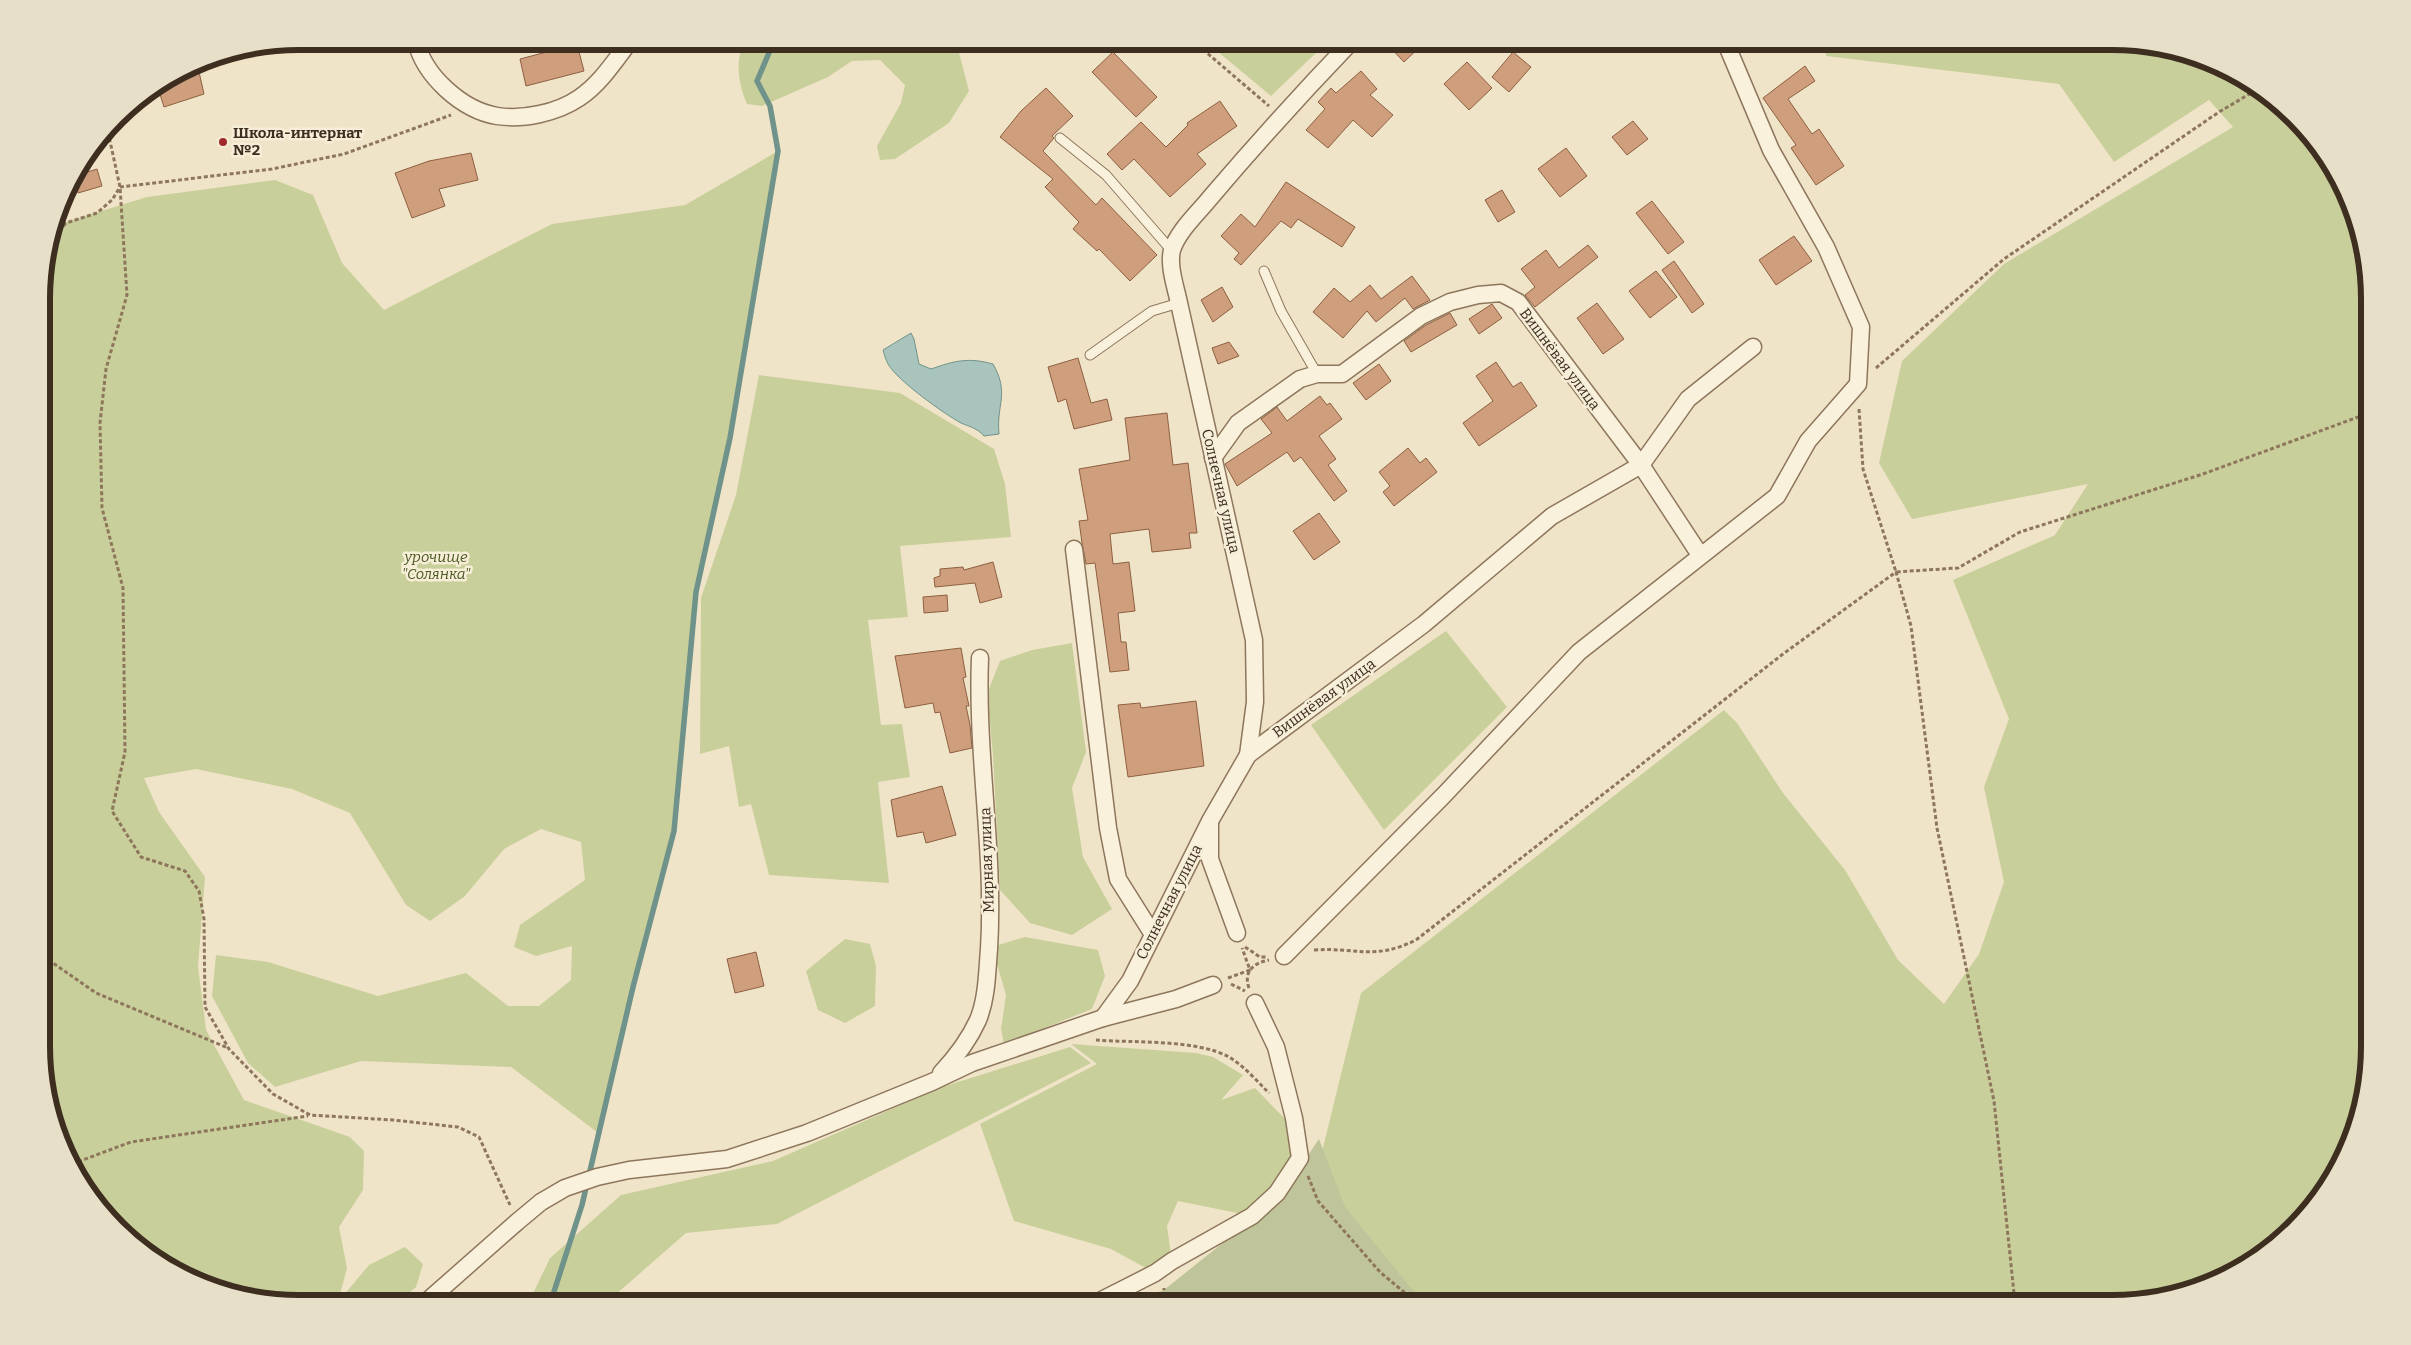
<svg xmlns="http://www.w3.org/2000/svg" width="2411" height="1345" viewBox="0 0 2411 1345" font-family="Bitter,serif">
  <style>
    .green { fill: #c9cf9b }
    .cemetery { fill: #bfc49a }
    .water { fill: #a9c4bc; stroke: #6f938a }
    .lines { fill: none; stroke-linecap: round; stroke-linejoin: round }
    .stream { stroke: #6f938a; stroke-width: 5.5 }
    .building { fill: #cf9f7d; stroke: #8d5f41 }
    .lane-casing { stroke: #8d765c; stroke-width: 11 }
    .street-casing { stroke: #8d765c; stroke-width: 19 }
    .path { stroke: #8d765c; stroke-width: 3; stroke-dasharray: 4 2.5; stroke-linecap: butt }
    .lane { stroke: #faf1dc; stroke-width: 9 }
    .street { stroke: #faf1dc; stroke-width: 16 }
    .poi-dot { fill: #9e2a2b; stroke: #f7eed8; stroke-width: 2 }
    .labels { text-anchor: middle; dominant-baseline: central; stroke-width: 5; stroke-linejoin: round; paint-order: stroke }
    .poi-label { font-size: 15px; font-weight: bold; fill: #3d2e20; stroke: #f7eed8; text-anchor: start }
    .street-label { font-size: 15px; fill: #3d2e20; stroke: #f7eed8 }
    .park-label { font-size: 15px; font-style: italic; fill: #4d5a26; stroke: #f7eed8 }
    .rim { fill: none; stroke: #3d2e20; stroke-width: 6 }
  </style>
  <rect width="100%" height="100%" fill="#f0e4c8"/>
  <g class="green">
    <path d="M744,41H956L969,91L949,123L895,159L880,160L877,146L901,103L905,85L880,60L852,61L828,77L762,106L747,104C738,83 735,63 744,41Z"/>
    <path d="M1205,41H1312L1319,50L1271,96Z"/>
    <path d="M1825,41H2112L2179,50L2241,76L2294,117L2326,156L2356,216L2369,282V1063L2361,1113L2335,1175L2294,1228L2241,1269L2179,1295L2129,1303L1120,1304L1164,1290L1316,1176L1361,993L1724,710L1737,723L1783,793L1845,870L1898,960L1944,1004L1979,954L2004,882L1984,787L2009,719L1953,580L2055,535L2088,484L1912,519L1879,463L1902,361L2004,264L2233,127L2209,100L2114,162L2059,84L1826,56Z"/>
    <path d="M778,151L730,438L696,592L674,831L661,874L597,1132L511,1067L361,1061L275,1087L248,1063L212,996L216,955L268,962L378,996L466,973L508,1006H539L571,980L572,946L536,956L514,947L520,925L585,880L581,842L541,829L504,849L465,896L430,921L406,905L350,813L292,789L196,769L144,778L159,812L205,877L198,966L206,1030L244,1100L350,1137L364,1151L363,1190L339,1227L347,1268L338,1302L369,1265L405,1247L423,1264L416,1287L396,1304H299L233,1295L170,1269L117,1228L85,1189L55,1129L43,1079V266L56,225L147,197L275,180L313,195L342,263L384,310L552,224L685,205Z"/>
    <path d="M759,375L900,393L994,449L1005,484L1011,537L900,546L908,617L868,620L881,725L902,724L910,777L878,782L889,883L769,875L751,804L739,807L729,746L700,754L701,598L736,495Z"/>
    <path d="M1446,631L1507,707L1384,830L1311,725Z"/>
    <path d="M1072,643L1086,752L1072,788L1083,857L1112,909L1072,935L1030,923L1000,890L993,755L987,694L1000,661L1032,650Z"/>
    <path d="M1025,937L1098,950L1105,976L1092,1009L1004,1044L1001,1029L1006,995L992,947Z"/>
    <path d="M845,939L870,944L876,966L875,1006L845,1023L818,1010L806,971Z"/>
    <path d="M1071,1044L1196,1053L1213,1057L1243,1075L1221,1100L1255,1088L1289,1123L1296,1144L1277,1193L1252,1216L1178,1201L1167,1226L1172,1261L1155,1273L1111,1249L1014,1221L980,1124L1097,1064Z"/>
    <path d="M1070,1047L1091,1063L777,1224L686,1233L614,1296L611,1304H528L550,1258L621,1195L773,1161L942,1087Z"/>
  </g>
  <path class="cemetery" d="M1319,1139L1345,1207L1411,1288L1428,1303L1139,1304L1164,1290L1280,1197Z"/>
  <path class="water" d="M911,333L914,339L919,364L931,369C954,361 968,357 993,364C1010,394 996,404 999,434L984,436C977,428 970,427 961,423C943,413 898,381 888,364C886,360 884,354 883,350Z"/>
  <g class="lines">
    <path class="stream" d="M550,1304L582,1205L633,987L674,831L696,592L730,438L778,151L770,106L757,81L774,41"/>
  </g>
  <g class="building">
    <path d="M1384,41H1426L1404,62Z"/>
    <path d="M577,44L584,71L526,86L520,59Z"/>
    <path d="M1113,52L1157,97L1136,117L1092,72Z"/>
    <path d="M1513,52L1531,67L1509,92L1492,77Z"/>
    <path d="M1467,62L1492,88L1469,110L1444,84Z"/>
    <path d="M197,63L204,94L164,107L158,88Z"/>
    <path d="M1805,66L1815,81L1788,99L1812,134L1819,129L1844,166L1816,185L1791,148L1796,145L1763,98Z"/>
    <path d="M1361,71L1377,89L1370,95L1393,115L1372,137L1353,120L1328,148L1306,130L1325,109L1318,102L1331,88L1336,93Z"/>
    <path d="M1046,88L1073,116L1052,136L1054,138L1043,151L1096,205L1102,198L1157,255L1130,281L1099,249L1097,251L1073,229L1079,222L1045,187L1053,179L1000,137L1021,111Z"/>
    <path d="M1220,101L1237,126L1197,154L1206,164L1170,197L1134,159L1122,170L1107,154L1141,122L1166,147L1188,125L1187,123Z"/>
    <path d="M1633,121L1648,139L1627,155L1612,137Z"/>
    <path d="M1566,148L1587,176L1560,197L1538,169Z"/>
    <path d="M471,153L478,180L439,189L445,206L412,218L395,173L429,161Z"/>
    <path d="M97,169L102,186L78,193L75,176Z"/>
    <path d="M1286,182L1355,227L1342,247L1298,219L1291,228L1281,221L1241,265L1234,259L1239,253L1221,236L1241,214L1255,227Z"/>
    <path d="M1502,190L1515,212L1498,222L1485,200Z"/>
    <path d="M1652,201L1684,242L1668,254L1636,213Z"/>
    <path d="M1794,236L1812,261L1776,285L1759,260Z"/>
    <path d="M1588,245L1598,257L1535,307L1525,295L1535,287L1521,269L1546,250L1559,268Z"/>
    <path d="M1674,261L1704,304L1692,313L1662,270Z"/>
    <path d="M1656,271L1677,297L1650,318L1629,291Z"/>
    <path d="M1412,276L1430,300L1413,309L1405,298L1376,322L1367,311L1343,338L1313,312L1334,288L1350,302L1370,285L1381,299Z"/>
    <path d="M1222,287L1233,307L1213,322L1201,300Z"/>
    <path d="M1597,303L1624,339L1603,354L1577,318Z"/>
    <path d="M1492,304L1502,318L1479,334L1469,319Z"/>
    <path d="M1450,313L1457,325L1411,352L1404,341L1426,325Z"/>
    <path d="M1229,342L1239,356L1218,364L1212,348Z"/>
    <path d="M1078,358L1091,403L1107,399L1112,420L1074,429L1066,399L1058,402L1048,367Z"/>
    <path d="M1496,362L1513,387L1521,382L1537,406L1479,446L1463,423L1493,401L1476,376Z"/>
    <path d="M1379,364L1391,381L1366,400L1353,383Z"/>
    <path d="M1320,396L1327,405L1330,403L1342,419L1319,436L1336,459L1328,465L1347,491L1334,501L1301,457L1294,462L1287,452L1237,486L1225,464L1272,433L1261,419L1277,407L1287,421Z"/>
    <path d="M1167,413L1173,465L1188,463L1197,533H1189L1191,548L1152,552L1149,529L1110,534L1113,564L1129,562L1135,611L1118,613L1121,642H1126L1129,670L1110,672L1095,563L1086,564L1082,543L1079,521L1088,520L1079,469L1130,460L1125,418Z"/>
    <path d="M1408,448L1420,463L1426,458L1437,472L1394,506L1383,492L1390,486L1379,472Z"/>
    <path d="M1319,513L1340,542L1314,560L1293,531Z"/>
    <path d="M993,562L1002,597L980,603L975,583L935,587L934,578L940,576V569L963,567L964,570Z"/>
    <path d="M947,595L948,611L924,613L923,597Z"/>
    <path d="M961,648L966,677L963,678L969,706H966L970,725L972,748L950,753L940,712L935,713L933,703L905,708L895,656Z"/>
    <path d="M1196,701L1204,766L1128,777L1118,705L1140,703L1141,708Z"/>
    <path d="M942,786L956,835L926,843L923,832L897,837L891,800Z"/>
    <path d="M756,952L764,986L735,993L727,959Z"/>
  </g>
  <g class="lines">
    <defs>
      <g id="lane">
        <path d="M1060,138L1106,175L1172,251"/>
        <path d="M1264,271L1281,311L1317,374"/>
        <path d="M1090,355L1152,311L1179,303"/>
      </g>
      <g id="street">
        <path d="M416,41C424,76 462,110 497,116C523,120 557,113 579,98C600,84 614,62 630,41"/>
        <path d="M1213,458L1238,423L1300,379L1317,374H1342L1421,316L1450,302L1478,295L1501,293L1518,302L1641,465L1700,555"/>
        <path d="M1074,549L1108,828L1118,879L1152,933"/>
        <path d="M1248,755L1424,624L1552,516L1641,465L1688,399L1753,347"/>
        <path d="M1210,823V859L1237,933"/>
        <path d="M1284,956L1443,796L1579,652L1777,496L1808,441L1858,384L1861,327L1826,247L1771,150L1725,41"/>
        <path d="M1103,1018L1130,981L1210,821L1248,755L1255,702L1254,640L1179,303C1176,288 1168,266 1172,250C1178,231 1198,213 1210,198C1256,144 1303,92 1352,41"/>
        <path d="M941,1073C956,1057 969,1040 978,1020C987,998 987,973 989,949C995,852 976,755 980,658"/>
        <path d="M424,1304L517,1222L541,1202L565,1188L597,1177L629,1170L727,1159L807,1133L932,1082L972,1063L1103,1018L1176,999L1213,985"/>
        <path d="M1094,1304L1155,1273L1172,1261L1252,1216L1277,1193L1300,1158L1294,1118L1276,1047L1255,1003"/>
      </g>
    </defs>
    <use href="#lane" class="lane-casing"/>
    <use href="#street" class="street-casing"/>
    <g class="path">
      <path d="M1193,41L1269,106"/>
      <path d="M108,132L120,187L127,295L106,369L100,423L102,508L123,588L125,752L112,811L141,857L185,871L199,891L204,919L205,1007L229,1049L273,1094L310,1115L393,1120L458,1127L479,1137L510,1205"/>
      <path d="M55,226L65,223"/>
      <path d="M51,241L66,223L97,213L112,200L120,187L272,169L344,154L451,115"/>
      <path d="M1876,368L2004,259L2219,112L2258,89"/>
      <path d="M1859,409L1863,469L1896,572L1958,568L2020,532L2203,474L2369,413"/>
      <path d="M1245,947L1260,957H1268"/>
      <path d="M1314,950C1356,947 1373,961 1416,940L1783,654L1896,572L1911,626L1937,828L1994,1101L2015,1303"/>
      <path d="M43,956L96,993L228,1048"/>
      <path d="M1228,978L1250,970L1242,948"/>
      <path d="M1231,984L1245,991"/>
      <path d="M1249,988C1243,971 1254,963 1269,960"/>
      <path d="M1096,1040C1134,1043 1196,1039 1229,1057C1244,1066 1257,1081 1269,1093"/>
      <path d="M72,1164L131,1142L308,1116"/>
      <path d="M1308,1176L1318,1201L1380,1272L1417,1303"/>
      <path d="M1163,1303L1164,1288"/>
    </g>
    <use href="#lane" class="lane"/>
    <use href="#street" class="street"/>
  </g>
  <circle class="poi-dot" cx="223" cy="142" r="5"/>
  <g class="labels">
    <g class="poi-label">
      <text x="233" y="133">Школа-интернат<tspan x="233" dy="17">№2</tspan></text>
    </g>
    <g class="street-label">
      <text transform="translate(1560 359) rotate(53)">Вишнёвая улица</text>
      <text transform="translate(1221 491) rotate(77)">Солнечная улица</text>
      <text transform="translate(1324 698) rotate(-36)">Вишнёвая улица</text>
      <text transform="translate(987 860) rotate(-92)">Мирная улица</text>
      <text transform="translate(1169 902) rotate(-63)">Солнечная улица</text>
    </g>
    <g class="park-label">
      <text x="436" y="557">урочище<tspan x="436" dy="17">"Солянка"</tspan></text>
    </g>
  </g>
  <path d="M0 0H2411V1345H0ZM299 50H2112A249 249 0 0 1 2361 299V1046A249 249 0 0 1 2112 1295H299A249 249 0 0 1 50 1046V299A249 249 0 0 1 299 50Z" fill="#e8dfc9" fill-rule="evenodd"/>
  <path class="rim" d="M299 50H2112A249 249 0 0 1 2361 299V1046A249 249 0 0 1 2112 1295H299A249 249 0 0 1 50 1046V299A249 249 0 0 1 299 50Z"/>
</svg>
